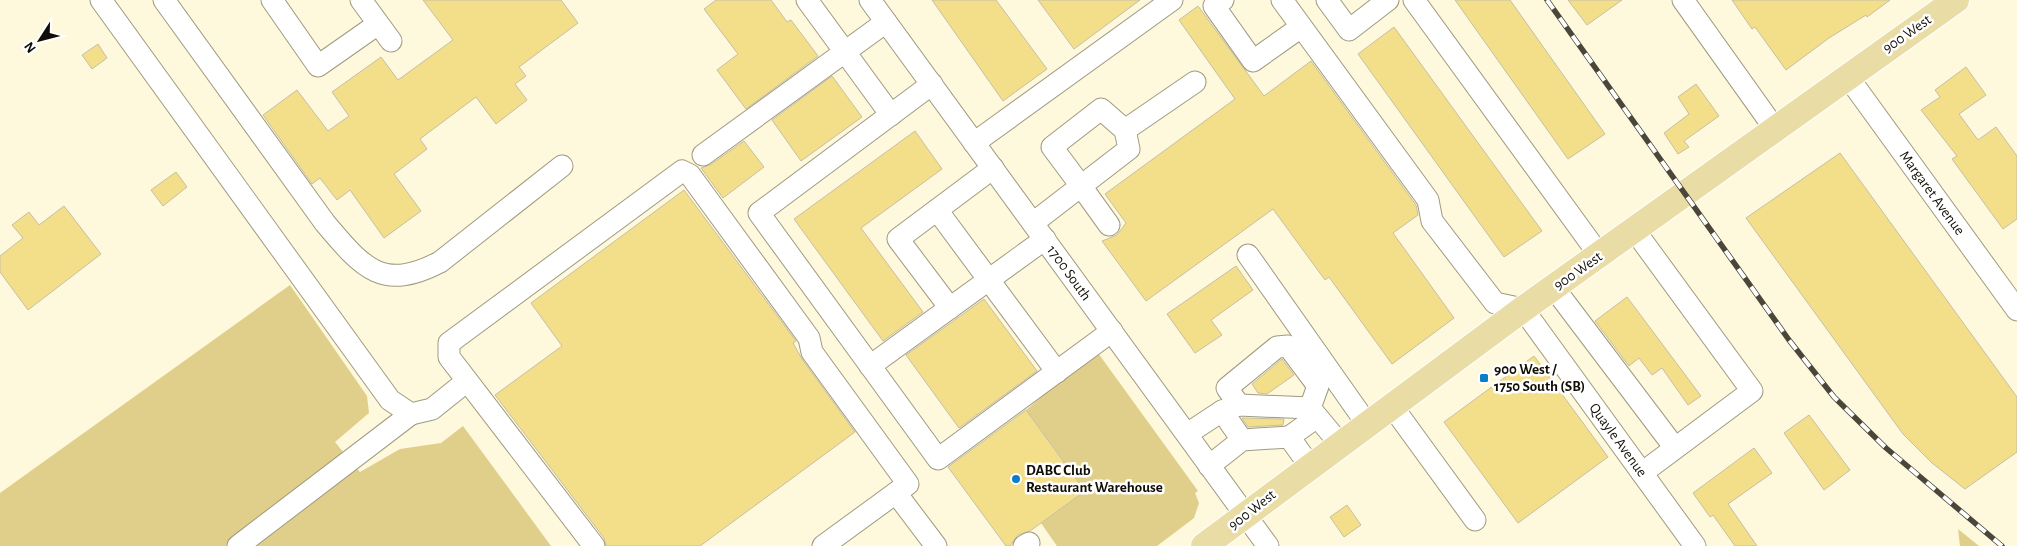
<svg xmlns="http://www.w3.org/2000/svg" width="2017" height="546" viewBox="0 0 2017 546" font-family="'Alegreya Sans',sans-serif">
  <style>
    .green { fill: #e0cf8b }
    .building { fill: #f3de8a; stroke: #c6bfa5 }
    .lines { fill: none; stroke-linecap: round; stroke-linejoin: round }
    .minor-casing { stroke: #a09a80; stroke-width: 23 }
    .major-casing { stroke: #fff; stroke-width: 28 }
    .minor { stroke: #fff; stroke-width: 21 }
    .major { stroke: #e9dca4; stroke-width: 26 }
    .rail-casing { stroke: #4a473a; stroke-width: 5.5 }
    .rail { stroke: #fff; stroke-width: 4; stroke-dasharray: 11; stroke-linecap: butt }
    .poi-dot { fill: #0b7ec7; stroke: #fff; stroke-width: 2 }
    .labels { text-anchor: middle; dominant-baseline: central; stroke-width: 5; stroke-linejoin: round; paint-order: stroke }
    .street-label { font-size: 15px; fill: #100e05; stroke: #fff }
    .poi-label { font-size: 15px; font-weight: bold; fill: #100e05; stroke: #fff; text-anchor: start }
  </style>
  <rect width="100%" height="100%" fill="#fef8dc"/>
  <g class="green">
    <path d="M290,285L367,396L369,413L335,442L348,458L231,546H0V493Z"/>
    <path d="M1093,353H1098L1198,491L1195,493L1199,503L1194,518L1157,546H1057L1041,523L1085,491L1026,410Z"/>
    <path d="M463,426L551,546H249L354,465L360,472L400,449L441,443Z"/>
    <path d="M1958,529L1979,546H1960Z"/>
  </g>
  <g class="building">
    <path d="M423,0H561L578,23L519,67L526,76L515,84L527,100L496,124L476,97L420,139L427,149L394,174L421,211L384,238L350,190L337,200L320,178L312,184L263,115L297,90L328,131L349,116L332,92L381,57L398,80L453,40Z"/>
    <path d="M716,0H771L787,22L791,20L818,56L746,109L717,70L738,54L704,9Z"/>
    <path d="M932,0H996L1047,69L1003,101Z"/>
    <path d="M1038,0H1140L1074,49Z"/>
    <path d="M1455,0H1510L1605,134L1568,159Z"/>
    <path d="M1568,0H1622L1587,25Z"/>
    <path d="M1732,0H1890L1867,17L1866,15L1829,38L1786,70L1755,27L1752,29Z"/>
    <path d="M1198,6L1264,96L1311,61L1416,205L1418,215L1393,233L1454,318L1392,364L1329,277L1325,280L1273,209L1146,301L1102,241L1117,235L1126,223L1105,194L1235,99L1179,20Z"/>
    <path d="M1394,27L1542,231L1504,257L1358,54Z"/>
    <path d="M98,44L107,58L92,69L82,55Z"/>
    <path d="M1966,67L1986,95L1959,114L1978,140L1996,127L2017,156V219L2003,229L1952,159L1957,156L1921,110L1940,97L1935,90Z"/>
    <path d="M832,76L862,117L801,161L772,120Z"/>
    <path d="M1696,84L1719,116L1684,141L1689,147L1678,154L1664,133L1689,114L1678,97Z"/>
    <path d="M915,131L942,169L861,228L923,312L883,341L794,219Z"/>
    <path d="M744,141L764,167L723,198L701,168L710,165Z"/>
    <path d="M1840,153L2017,397V452L1965,489L1932,463L1903,434L1746,218Z"/>
    <path d="M176,172L187,187L163,206L151,190Z"/>
    <path d="M684,190L796,341L793,343L802,359L855,432L700,546H606L604,538L495,395L562,346L531,303Z"/>
    <path d="M64,206L101,254L28,310L0,272V256L23,238L12,225L29,212L39,225Z"/>
    <path d="M1236,266L1253,290L1211,320L1222,335L1195,353L1167,314Z"/>
    <path d="M1627,297L1701,396L1688,405L1662,368L1652,375L1639,358L1629,366L1595,321Z"/>
    <path d="M984,299L1037,371L959,428L906,355Z"/>
    <path d="M1534,356L1608,457L1518,523L1444,422Z"/>
    <path d="M1282,359L1294,375L1267,394L1258,393L1252,384Z"/>
    <path d="M1026,410L1085,491L1030,531L1018,535L1010,546H1006L948,467Z"/>
    <path d="M1809,415L1850,470L1824,490L1784,433Z"/>
    <path d="M1242,418L1284,419L1283,425L1248,427Z"/>
    <path d="M1754,448L1772,473L1728,504L1757,546H1735L1713,515L1710,517L1693,493Z"/>
    <path d="M1347,505L1361,525L1344,537L1330,517Z"/>
  </g>
  <g class="lines">
    <defs>
      <g id="minor">
        <path d="M101,0L390,400L411,414L432,409L467,381"/>
        <path d="M164,0L325,223C363,268 382,292 440,262L562,166"/>
        <path d="M272,0L318,66L378,24"/>
        <path d="M361,0L391,41"/>
        <path d="M807,0L891,115"/>
        <path d="M870,0L1268,546"/>
        <path d="M1223,0L1214,6L1253,61L1301,27"/>
        <path d="M1282,0L1428,200L1432,221L1495,303L1523,309L1695,546"/>
        <path d="M1327,0L1349,30L1388,0"/>
        <path d="M1414,0L1600,256"/>
        <path d="M1683,0L1775,129"/>
        <path d="M1848,77L2017,310"/>
        <path d="M932,84L759,213L938,459L1112,331"/>
        <path d="M974,143L1172,0"/>
        <path d="M703,155L886,22"/>
        <path d="M937,210L1057,372"/>
        <path d="M1033,223L1081,186L1052,147L1101,109L1125,130L1195,82"/>
        <path d="M1109,225L1081,186L1129,149L1125,130"/>
        <path d="M1635,231L1752,391L1642,473"/>
        <path d="M1248,255L1367,424"/>
        <path d="M1554,288L1675,448"/>
        <path d="M950,308L898,239L993,168"/>
        <path d="M870,366L1045,239"/>
        <path d="M1239,405L1227,388L1277,347L1288,346L1318,386L1310,408"/>
        <path d="M1392,406L1475,520"/>
        <path d="M1222,411L1239,405L1310,408L1340,444"/>
        <path d="M1187,434L1222,411L1242,440"/>
        <path d="M1289,437L1317,417"/>
        <path d="M1209,466L1242,440L1289,437L1310,466"/>
        <path d="M896,493L936,546"/>
        <path d="M238,546L411,414"/>
        <path d="M594,546L449,357V343L682,171L690,175L809,338L812,352L908,484L823,546"/>
        <path d="M1024,546L1029,543"/>
      </g>
      <path id="major" d="M1204,546L1523,309L1956,0"/>
    </defs>
    <use href="#minor" class="minor-casing"/>
    <use href="#major" class="major-casing"/>
    <use href="#minor" class="minor"/>
    <use href="#major" class="major"/>
    <defs>
      <path id="rail" d="M1547,0L1789,340L1834,397L1886,448L2002,546"/>
    </defs>
    <use href="#rail" class="rail-casing"/>
    <use href="#rail" class="rail"/>
  </g>
  <g class="poi-dot">
    <rect x="1479" y="373" width="10" height="10" rx="2.5"/>
    <circle cx="1016" cy="479" r="5"/>
  </g>
  <g class="labels">
    <g class="street-label">
      <text transform="translate(1907 34) rotate(-35)">900 West</text>
      <text transform="translate(1932 193) rotate(54)">Margaret Avenue</text>
      <text transform="translate(1578 271) rotate(-35)">900 West</text>
      <text transform="translate(1069 273) rotate(54)">1700 South</text>
      <text transform="translate(1618 440) rotate(54)">Quayle Avenue</text>
      <text transform="translate(1252 510) rotate(-38)">900 West</text>
    </g>
    <g class="poi-label">
      <text x="1494" y="369">900 West /<tspan x="1494" dy="17">1750 South (SB)</tspan></text>
      <text x="1026" y="470">DABC Club<tspan x="1026" dy="17">Restaurant Warehouse</tspan></text>
    </g>
  </g>
  <g transform="translate(40 40) rotate(234)" stroke="#ffffff" stroke-width="4" paint-order="stroke">
  <path d="M0-4L9 19L0 12L-9 19Z" fill="#100e05"/>
  <text y="-8" font-size="14" font-weight="bold" text-anchor="middle" fill="#100e05">N</text>
  </g>
</svg>
